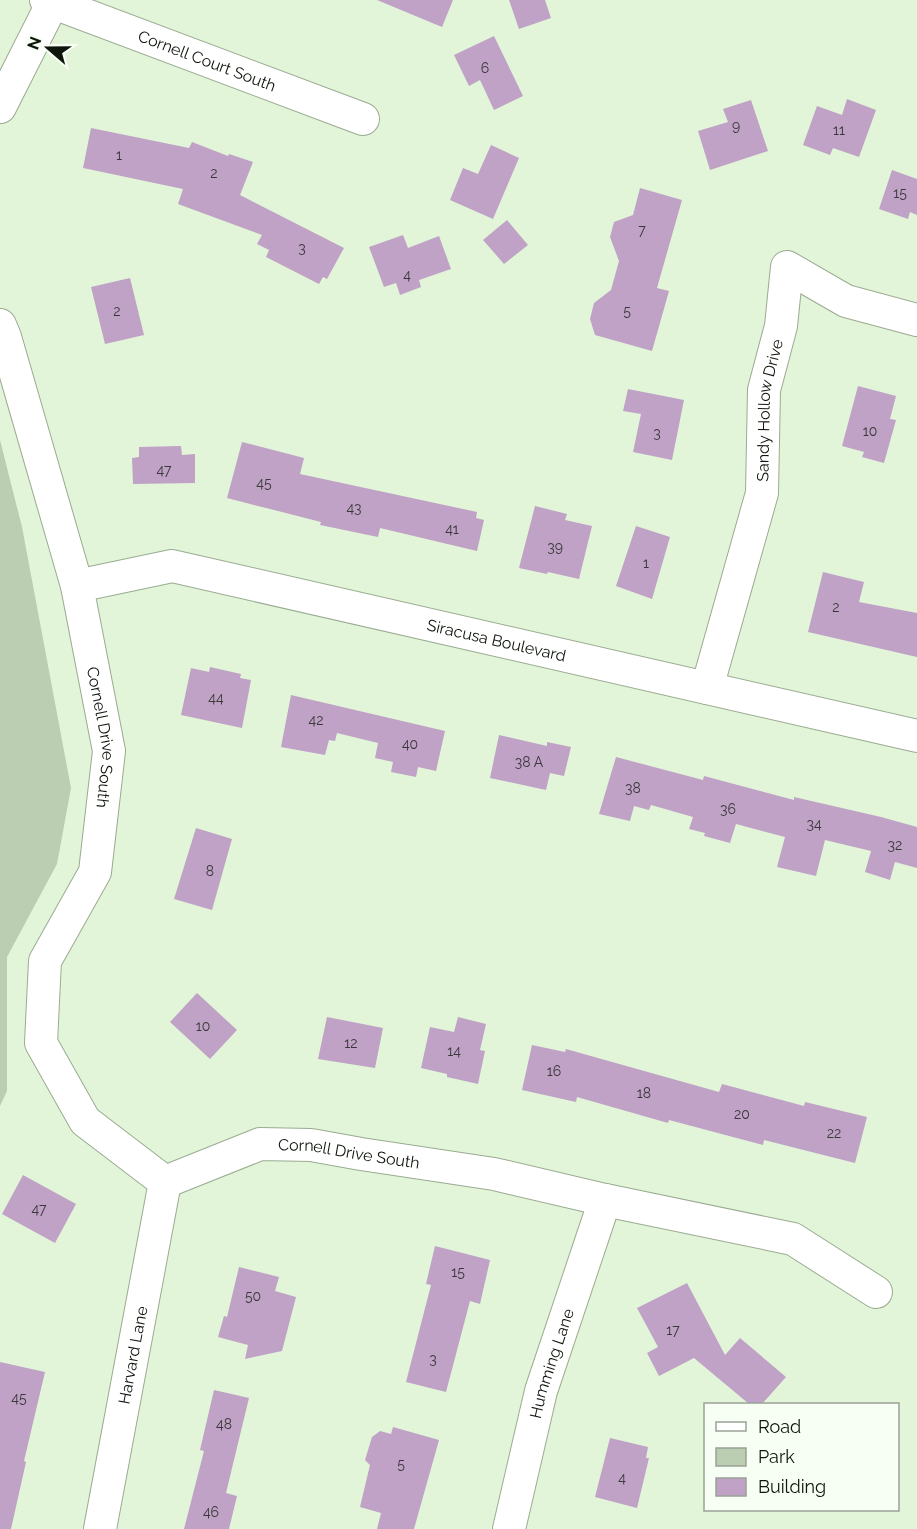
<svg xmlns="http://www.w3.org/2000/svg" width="917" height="1529" viewBox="0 0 917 1529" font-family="Raleway,sans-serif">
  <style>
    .green { fill: #bbceb2 }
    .building { fill: #bfa2c6 }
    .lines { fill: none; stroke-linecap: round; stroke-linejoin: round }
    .street-casing { stroke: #9aab91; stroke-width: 34 }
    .street { stroke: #fff; stroke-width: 32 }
    .labels { text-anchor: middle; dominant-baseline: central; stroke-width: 4.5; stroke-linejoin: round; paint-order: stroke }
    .number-label { font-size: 14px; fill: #3a383a }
    .street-label { font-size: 16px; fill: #0e150b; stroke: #f7fef3 }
  </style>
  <rect width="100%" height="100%" fill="#e2f5d9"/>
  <path class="green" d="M0,440L22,527L71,788L57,864L7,957V1091L0,1106Z"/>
  <g class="building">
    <path d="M377,0H453L442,27Z"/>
    <path d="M509,0H545L551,18L519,29Z"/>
    <path d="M494,36L523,96L494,110L480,80L469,86L454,55Z"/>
    <path d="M847,99L876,110L859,157L833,148L830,155L803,145L817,106L842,115Z"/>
    <path d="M751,100L768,151L710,170L698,131L728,122L723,109Z"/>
    <path d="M91,128L189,148L192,142L228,156L229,154L253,162L240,195L344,248L327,279L323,277L319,284L266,257L269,250L257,244L262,235L178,204L183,189L83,168Z"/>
    <path d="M491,145L519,158L493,219L450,200L463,168L478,174Z"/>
    <path d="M892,170L917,179V215L910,212L908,219L879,209Z"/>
    <path d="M640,188L682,200L657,288L669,291L652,351L595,335L590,319L594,303L611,290L619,261L610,237L614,222L633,215Z"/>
    <path d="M507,220L528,245L504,264L483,240Z"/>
    <path d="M403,235L408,248L439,236L451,269L419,280L421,287L400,295L396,283L384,287L369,247Z"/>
    <path d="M130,278L144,335L105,344L91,287Z"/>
    <path d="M858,386L896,396L890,419L896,420L884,463L862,457L864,452L842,446Z"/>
    <path d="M628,389L684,400L672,460L633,452L641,414L623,411Z"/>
    <path d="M242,442L304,458L300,474L477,512L476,518L484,520L477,551L380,528L378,537L320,525L321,522L227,498Z"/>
    <path d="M181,446L182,455L195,454V483L133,484L132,458L139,457V447Z"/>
    <path d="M535,506L567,514L565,520L592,526L579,579L548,572L547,574L519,568Z"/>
    <path d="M636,526L670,537L652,599L616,586Z"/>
    <path d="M823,572L864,582L859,602L917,613V657L808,632Z"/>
    <path d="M210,667L241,674L240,678L251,680L242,728L181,715L191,668L209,672Z"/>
    <path d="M291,695L445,731L436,771L418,767L416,777L391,772L393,762L375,758L378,743L337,733L335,741L329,740L325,755L281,747Z"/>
    <path d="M499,735L547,746V742L571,747L564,776L550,773L546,790L490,778Z"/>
    <path d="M616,757L703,780L704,776L794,800V797L881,817L917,827V868L895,862L890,880L865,872L871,851L825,840L816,876L777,867L785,837L736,824L730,843L704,836L705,833L689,829L693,817L651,805L649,810L634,806L630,821L599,814Z"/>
    <path d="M196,828L232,839L212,910L174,899Z"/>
    <path d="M197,993L237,1030L210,1059L170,1022Z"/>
    <path d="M327,1017L383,1028L375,1068L318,1059Z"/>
    <path d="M458,1017L486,1024L480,1050L485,1051L478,1084L447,1077V1074L421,1068L430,1027L454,1032Z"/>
    <path d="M532,1045L565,1052L566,1049L719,1092L722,1084L804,1106L805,1102L867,1117L855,1163L764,1140L763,1145L669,1120L668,1123L577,1097L576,1102L522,1090Z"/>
    <path d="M23,1175L76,1204L55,1243L2,1214Z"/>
    <path d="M435,1246L490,1260L480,1304L470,1301L446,1392L406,1382L431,1285L426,1284Z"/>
    <path d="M239,1267L279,1277L275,1291L296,1297L282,1351L245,1359L248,1345L218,1337L224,1316L227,1317Z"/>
    <path d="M687,1283L725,1355L740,1338L786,1377L762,1404H749L694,1358L659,1376L647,1353L658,1347L637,1308Z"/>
    <path d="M0,1362L45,1372L24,1461L26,1462L11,1529H0Z"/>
    <path d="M214,1390L249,1398L226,1493L237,1496L229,1529H184L204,1451L200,1450Z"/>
    <path d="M393,1427L439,1440L414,1529H377L381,1513L360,1507L370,1465L365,1460L372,1437L380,1431L391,1434Z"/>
    <path d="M610,1438L648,1447L646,1458H649L637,1508L595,1497Z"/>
  </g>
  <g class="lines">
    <defs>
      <g id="street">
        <path id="s1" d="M46,0L363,119"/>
        <path d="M0,107L54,0"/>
        <path id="s2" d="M0,325L5,337L77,586L109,751L95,872L45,961L41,1043L85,1121L165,1182"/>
        <path id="s3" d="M77,586L172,566L917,736"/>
        <path id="s4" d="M707,688L762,493L764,390L781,326L787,267L846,301L917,320"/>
        <path id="s5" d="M165,1182L260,1144L311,1145L361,1154L494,1174L605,1200L793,1239L876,1292"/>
        <path id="s6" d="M100,1529L165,1182"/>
        <path id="s7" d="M509,1529L541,1391L605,1200"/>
      </g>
    </defs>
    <use href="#street" class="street-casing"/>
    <use href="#street" class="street"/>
  </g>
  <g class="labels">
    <g class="number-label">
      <text x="485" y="68">6</text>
      <text x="736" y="126">9</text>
      <text x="839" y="130">11</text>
      <text x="119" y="155">1</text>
      <text x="214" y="173">2</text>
      <text x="900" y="193">15</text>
      <text x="642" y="230">7</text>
      <text x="302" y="248">3</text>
      <text x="407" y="275">4</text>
      <text x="117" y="311">2</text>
      <text x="627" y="311">5</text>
      <text x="870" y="431">10</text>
      <text x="657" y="433">3</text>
      <text x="164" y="470">47</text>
      <text x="264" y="483">45</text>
      <text x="354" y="508">43</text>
      <text x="452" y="529">41</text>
      <text x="555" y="547">39</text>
      <text x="646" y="563">1</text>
      <text x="836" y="607">2</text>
      <text x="216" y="698">44</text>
      <text x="316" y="720">42</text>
      <text x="410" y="744">40</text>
      <text x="529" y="762">38 A</text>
      <text x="633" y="788">38</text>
      <text x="728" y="809">36</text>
      <text x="814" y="824">34</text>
      <text x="895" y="845">32</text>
      <text x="210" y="871">8</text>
      <text x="203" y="1026">10</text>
      <text x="351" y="1043">12</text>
      <text x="454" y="1051">14</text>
      <text x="554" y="1071">16</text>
      <text x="644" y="1093">18</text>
      <text x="742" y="1114">20</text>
      <text x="834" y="1133">22</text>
      <text x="39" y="1209">47</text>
      <text x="458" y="1272">15</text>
      <text x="253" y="1296">50</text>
      <text x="673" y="1330">17</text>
      <text x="433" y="1359">3</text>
      <text x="19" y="1398">45</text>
      <text x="224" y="1424">48</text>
      <text x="401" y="1464">5</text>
      <text x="622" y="1478">4</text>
      <text x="211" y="1512">46</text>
    </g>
    <g class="street-label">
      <text stroke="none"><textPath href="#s1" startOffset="172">Cornell Court South</textPath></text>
      <text stroke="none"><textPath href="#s4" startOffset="286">Sandy Hollow Drive</textPath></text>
      <text stroke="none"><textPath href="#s3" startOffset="430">Siracusa Boulevard</textPath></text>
      <text stroke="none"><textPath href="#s2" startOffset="426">Cornell Drive South</textPath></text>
      <text stroke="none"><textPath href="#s5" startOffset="192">Cornell Drive South</textPath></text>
      <text stroke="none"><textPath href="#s6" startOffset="177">Harvard Lane</textPath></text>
      <text stroke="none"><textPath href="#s7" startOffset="171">Humming Lane</textPath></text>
    </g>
  </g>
  <rect x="704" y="1403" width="195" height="108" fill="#f7fef3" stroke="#9aa196" stroke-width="1.5"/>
  <rect x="716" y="1422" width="30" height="9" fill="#ffffff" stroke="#9aa196" stroke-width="1.5"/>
  <text x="758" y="1433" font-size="18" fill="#0e150b">Road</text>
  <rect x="716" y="1448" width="30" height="18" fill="#bbceb2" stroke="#9aa196" stroke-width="1.5"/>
  <text x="758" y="1463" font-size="18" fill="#0e150b">Park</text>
  <rect x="716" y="1478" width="30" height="18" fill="#bfa2c6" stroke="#9aa196" stroke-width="1.5"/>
  <text x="758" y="1493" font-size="18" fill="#0e150b">Building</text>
  <g transform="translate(48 48) rotate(290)" stroke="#f7fef3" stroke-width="4.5" paint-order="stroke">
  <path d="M0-4.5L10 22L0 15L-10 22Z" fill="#0e150b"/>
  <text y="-9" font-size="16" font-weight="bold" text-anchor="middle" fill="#0e150b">N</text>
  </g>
</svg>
